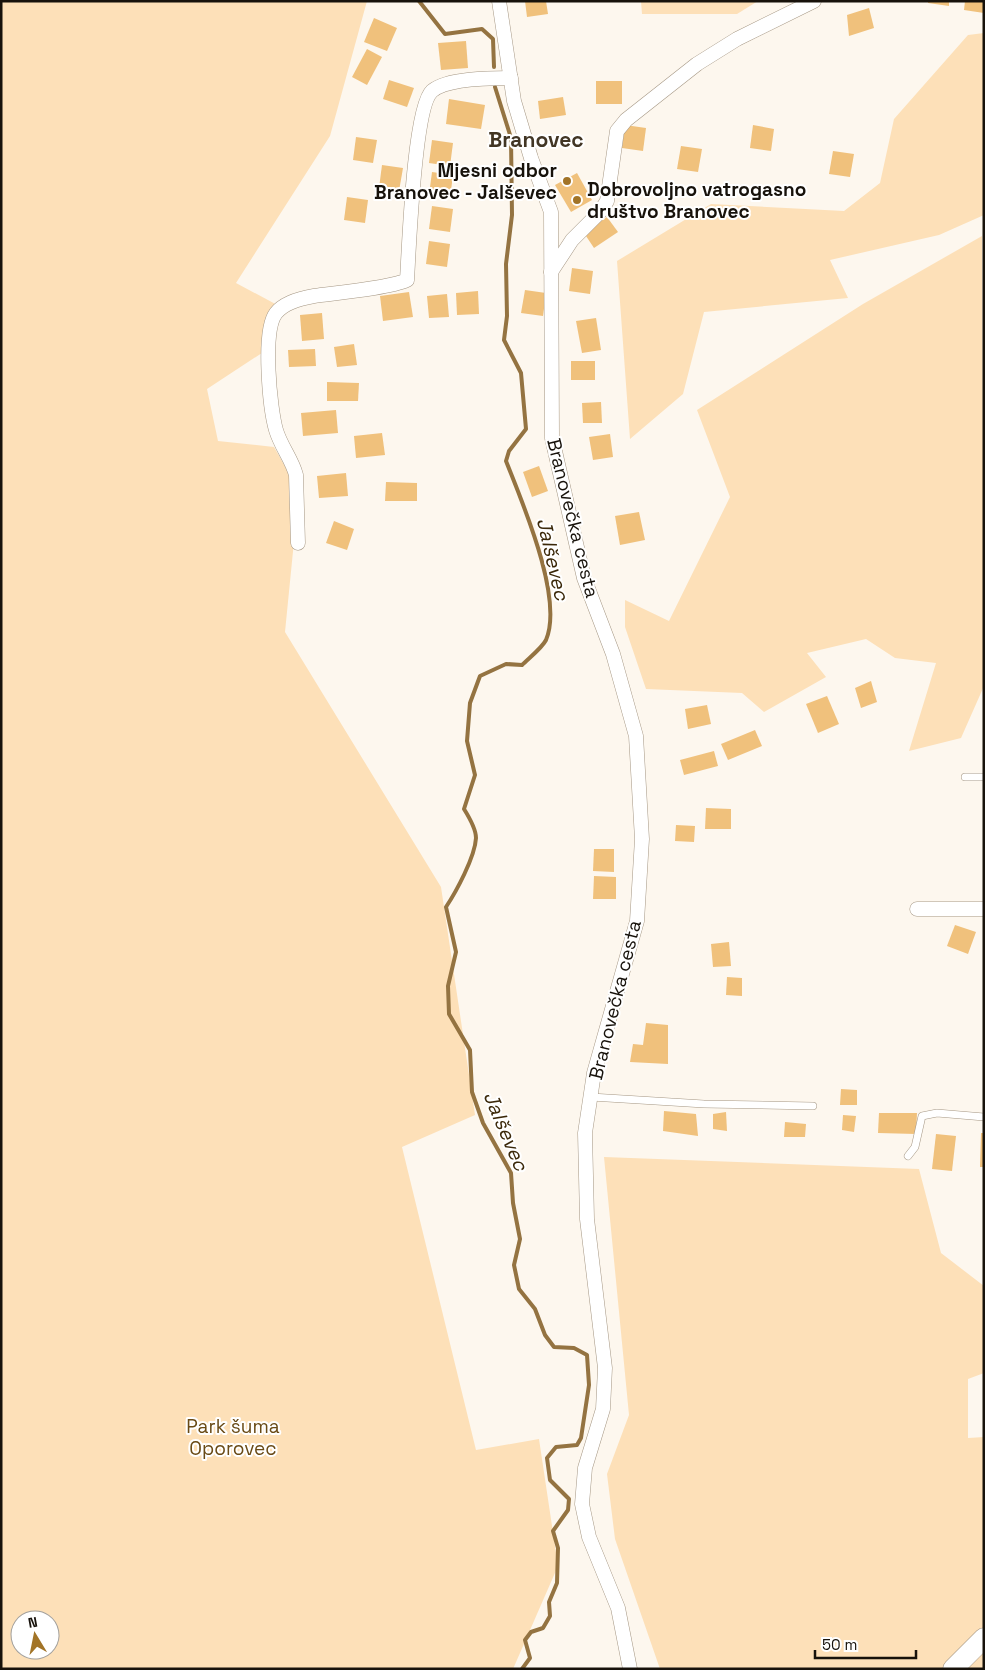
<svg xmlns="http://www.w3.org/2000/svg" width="985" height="1670" viewBox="0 0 985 1670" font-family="'Space Grotesk',sans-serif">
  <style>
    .green { fill: #fde0b8; fill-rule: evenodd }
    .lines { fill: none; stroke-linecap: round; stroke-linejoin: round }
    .stream { stroke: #947341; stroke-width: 4 }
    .building { fill: #f0c17c }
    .lane-casing { stroke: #a59784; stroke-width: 8 }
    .street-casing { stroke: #a59784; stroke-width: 15 }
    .secondary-casing { stroke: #a59784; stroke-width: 21 }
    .lane { stroke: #fff; stroke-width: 7 }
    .street { stroke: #fff; stroke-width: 14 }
    .secondary { stroke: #fff; stroke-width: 20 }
    .poi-dot { fill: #a27427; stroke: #fff; stroke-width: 2 }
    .labels { text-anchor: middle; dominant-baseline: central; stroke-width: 4; stroke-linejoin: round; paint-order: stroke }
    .poi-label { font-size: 19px; font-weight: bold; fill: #17120b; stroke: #fff; text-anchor: end }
    .street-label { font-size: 19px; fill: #17120b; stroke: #fff }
    .park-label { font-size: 19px; fill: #694a15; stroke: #fff }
    .water-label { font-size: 20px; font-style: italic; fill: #3b2809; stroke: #fff }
    .quarter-label { font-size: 21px; font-weight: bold; fill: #423625; stroke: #fff }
  </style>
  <rect width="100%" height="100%" fill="#fdf7ee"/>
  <g class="green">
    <path d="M1,1H367L330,136L236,283L281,307L274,345L207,389L218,441L274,447L299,491L285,632L441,887L475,1115L402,1147L476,1450L539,1439L558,1566L513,1669H1ZM20,1620H50V1650H20Z"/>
    <path d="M641,1H758L737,14H642Z"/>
    <path d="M984,33V215L939,235L830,260L848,298L704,312L683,394L630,439L617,261L711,204L844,211L880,183L894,119L968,35Z"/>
    <path d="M982,236L984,686L961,738L909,751L936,663L895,658L866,639L807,653L826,677L764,712L742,693L646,689L625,627V600L669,621L730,497L697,410L863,304Z"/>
    <path d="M604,1157L919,1169L941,1253L984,1286V1373L968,1379V1438L984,1437V1669H660L615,1539L607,1474L629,1415Z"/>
  </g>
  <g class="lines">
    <g class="stream">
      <path d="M419,1L445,34L482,29L493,39L494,67"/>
      <path d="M495,87L511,138L512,215L506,264L507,316L504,340L521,373L526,429L509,451L506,461C522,502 564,598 546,640C542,648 529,658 522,665L506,664L480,676L470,703L467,741L475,775L464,809C469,817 476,829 476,838C475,857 456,892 446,907L456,952L448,986L449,1014L470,1050L472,1092L483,1123L511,1173L513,1203L520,1239L514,1265L519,1289L535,1309L545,1335L554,1347L574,1348L587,1355L589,1385L581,1438L577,1445L556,1447L547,1458L550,1480L569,1499L568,1510L553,1531L558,1548L557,1583L549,1602L550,1616L543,1628L531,1632L525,1640L530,1658L522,1669"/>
    </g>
  </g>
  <g class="building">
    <path d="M525,1H546L548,14L527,17Z"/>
    <path d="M928,1H949V6L928,3Z"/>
    <path d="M965,1H984V13L964,10Z"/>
    <path d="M869,8L874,28L849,36L847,15Z"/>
    <path d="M374,18L397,28L387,51L364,42Z"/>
    <path d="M466,41L468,68L441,70L438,43Z"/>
    <path d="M367,49L382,57L367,85L352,77Z"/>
    <path d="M389,80L414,88L407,107L383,99Z"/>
    <rect x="596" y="81" width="26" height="23"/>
    <path d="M563,97L566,115L540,119L538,101Z"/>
    <path d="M449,99L485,105L481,129L446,124Z"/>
    <path d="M625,125L646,128L643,151L622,148Z"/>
    <path d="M753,125L774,129L771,151L750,148Z"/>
    <path d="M356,137L377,140L373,163L353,160Z"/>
    <path d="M432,140L453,143L450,166L429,163Z"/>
    <path d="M681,146L702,149L698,172L677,169Z"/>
    <path d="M833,151L854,154L850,177L829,174Z"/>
    <path d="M382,165L403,168L399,191L379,188Z"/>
    <path d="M432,172L453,175L450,198L429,195Z"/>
    <path d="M577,173L592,200L571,212L555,185Z"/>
    <path d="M347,197L368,200L365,223L344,220Z"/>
    <path d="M432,206L453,209L450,232L429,229Z"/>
    <path d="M607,217L618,232L594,248L584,233Z"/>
    <path d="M429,241L450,244L447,267L426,264Z"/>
    <path d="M572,268L593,271L590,294L569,291Z"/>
    <path d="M525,290L546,293L543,316L521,313Z"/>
    <path d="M478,291L479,314L457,315L456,293Z"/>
    <path d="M409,292L413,317L383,321L380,296Z"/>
    <path d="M447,294L449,317L429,318L427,296Z"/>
    <path d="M322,313L324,339L302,341L300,315Z"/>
    <path d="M596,318L601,350L582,353L576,321Z"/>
    <path d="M354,344L357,365L337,367L334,347Z"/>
    <path d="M315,349L316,366L289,367L288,350Z"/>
    <rect x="571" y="361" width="24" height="19"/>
    <path d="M327,382L359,383L358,401H327Z"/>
    <path d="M601,402L602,423H583L582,403Z"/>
    <path d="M336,410L338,433L303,436L301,413Z"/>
    <path d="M382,433L385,455L356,458L354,436Z"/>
    <path d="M610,434L613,457L593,460L589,437Z"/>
    <path d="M539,466L548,491L532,497L523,472Z"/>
    <path d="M346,473L348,496L319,498L317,476Z"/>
    <path d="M386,482L417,483V501H385Z"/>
    <path d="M639,512L645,540L620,545L615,516Z"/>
    <path d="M334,521L354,529L347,550L326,543Z"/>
    <path d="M871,681L877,702L861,708L855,688Z"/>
    <path d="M827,696L839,724L818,733L806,704Z"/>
    <path d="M707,705L711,724L688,729L685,709Z"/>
    <path d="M755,730L762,746L728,760L721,744Z"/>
    <path d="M714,751L718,766L684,775L680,760Z"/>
    <path d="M706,808L731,809V829H705Z"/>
    <path d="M676,825L695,826L694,842L675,841Z"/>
    <path d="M594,849H614V872L593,871Z"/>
    <path d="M594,876L616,877V899H593Z"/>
    <path d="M955,925L976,932L968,954L947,946Z"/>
    <path d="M729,942L731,966L713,967L711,944Z"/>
    <path d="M727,977L742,978V996L726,995Z"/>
    <path d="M646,1023L668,1025V1064L630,1062L633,1044L643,1045Z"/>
    <path d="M841,1089L857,1090V1105H840Z"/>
    <path d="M664,1111L696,1114L698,1136L663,1131Z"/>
    <path d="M726,1112L727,1131L713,1129V1114Z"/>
    <path d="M879,1113H917L916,1134L878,1133Z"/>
    <path d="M843,1115L856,1116L854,1132L842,1130Z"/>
    <path d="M785,1122L806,1124L805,1137H784Z"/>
    <path d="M981,1133H984V1167H980Z"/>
    <path d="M936,1134L956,1136L952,1171L932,1169Z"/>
  </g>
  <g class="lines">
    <defs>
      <g id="lane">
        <path d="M965,777H984"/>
        <path d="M591,1097L704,1104L813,1106"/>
        <path d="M908,1156L915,1147L922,1116L937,1113L984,1117"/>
      </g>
      <g id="street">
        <path d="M499,1L514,101L531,158L551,212L552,438L584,578L613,654L636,736L642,839L637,921L594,1073L585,1133L587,1219L605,1368L603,1409L585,1468L582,1504L589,1537L618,1608L630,1669"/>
        <path d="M551,272L572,240L600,212L607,201L617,131L626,120L697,64L737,39L814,1"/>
        <path d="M298,543L296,475C292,459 281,447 276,430C270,409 262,331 276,313C284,303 302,298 314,296C335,293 390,288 407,280C409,249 414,107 432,91C447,78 491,78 511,78"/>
        <path d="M917,909H984"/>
      </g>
      <path id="secondary" d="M953,1669L984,1638"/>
    </defs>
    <use href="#lane" class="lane-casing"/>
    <use href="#street" class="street-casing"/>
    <use href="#secondary" class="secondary-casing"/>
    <use href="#lane" class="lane"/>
    <use href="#street" class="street"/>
    <use href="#secondary" class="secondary"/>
  </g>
  <g class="poi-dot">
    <circle cx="567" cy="181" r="5"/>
    <circle cx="577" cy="200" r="5"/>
  </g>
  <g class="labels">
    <g class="poi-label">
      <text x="557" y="170">Mjesni odbor<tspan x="557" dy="22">Branovec - Jalševec</tspan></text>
      <text x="587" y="189" text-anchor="start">Dobrovoljno vatrogasno<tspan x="587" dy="22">društvo Branovec</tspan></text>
    </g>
    <g class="street-label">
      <text transform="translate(573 518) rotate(76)">Branovečka cesta</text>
      <text transform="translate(615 1000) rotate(-76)">Branovečka cesta</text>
    </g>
    <g class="park-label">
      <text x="233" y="1426">Park šuma<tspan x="233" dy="22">Oporovec</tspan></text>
    </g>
    <g class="water-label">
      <text transform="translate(553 559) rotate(77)">Jalševec</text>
      <text transform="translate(506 1131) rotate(67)">Jalševec</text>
    </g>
    <g class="quarter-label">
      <text x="536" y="139">Branovec</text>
    </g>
  </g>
  <rect width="985" height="1670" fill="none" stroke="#17120b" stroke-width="5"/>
  <g transform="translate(35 1635) rotate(350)"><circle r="24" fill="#ffffff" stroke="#a2a09d"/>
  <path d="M0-4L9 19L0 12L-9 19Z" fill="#a27427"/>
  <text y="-8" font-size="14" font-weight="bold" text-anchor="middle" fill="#17120b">N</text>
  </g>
  <path d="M815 1650v8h101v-8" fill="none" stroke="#17120b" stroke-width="2.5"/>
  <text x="822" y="1650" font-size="15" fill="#17120b" stroke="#ffffff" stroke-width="4" paint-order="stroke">50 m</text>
</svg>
